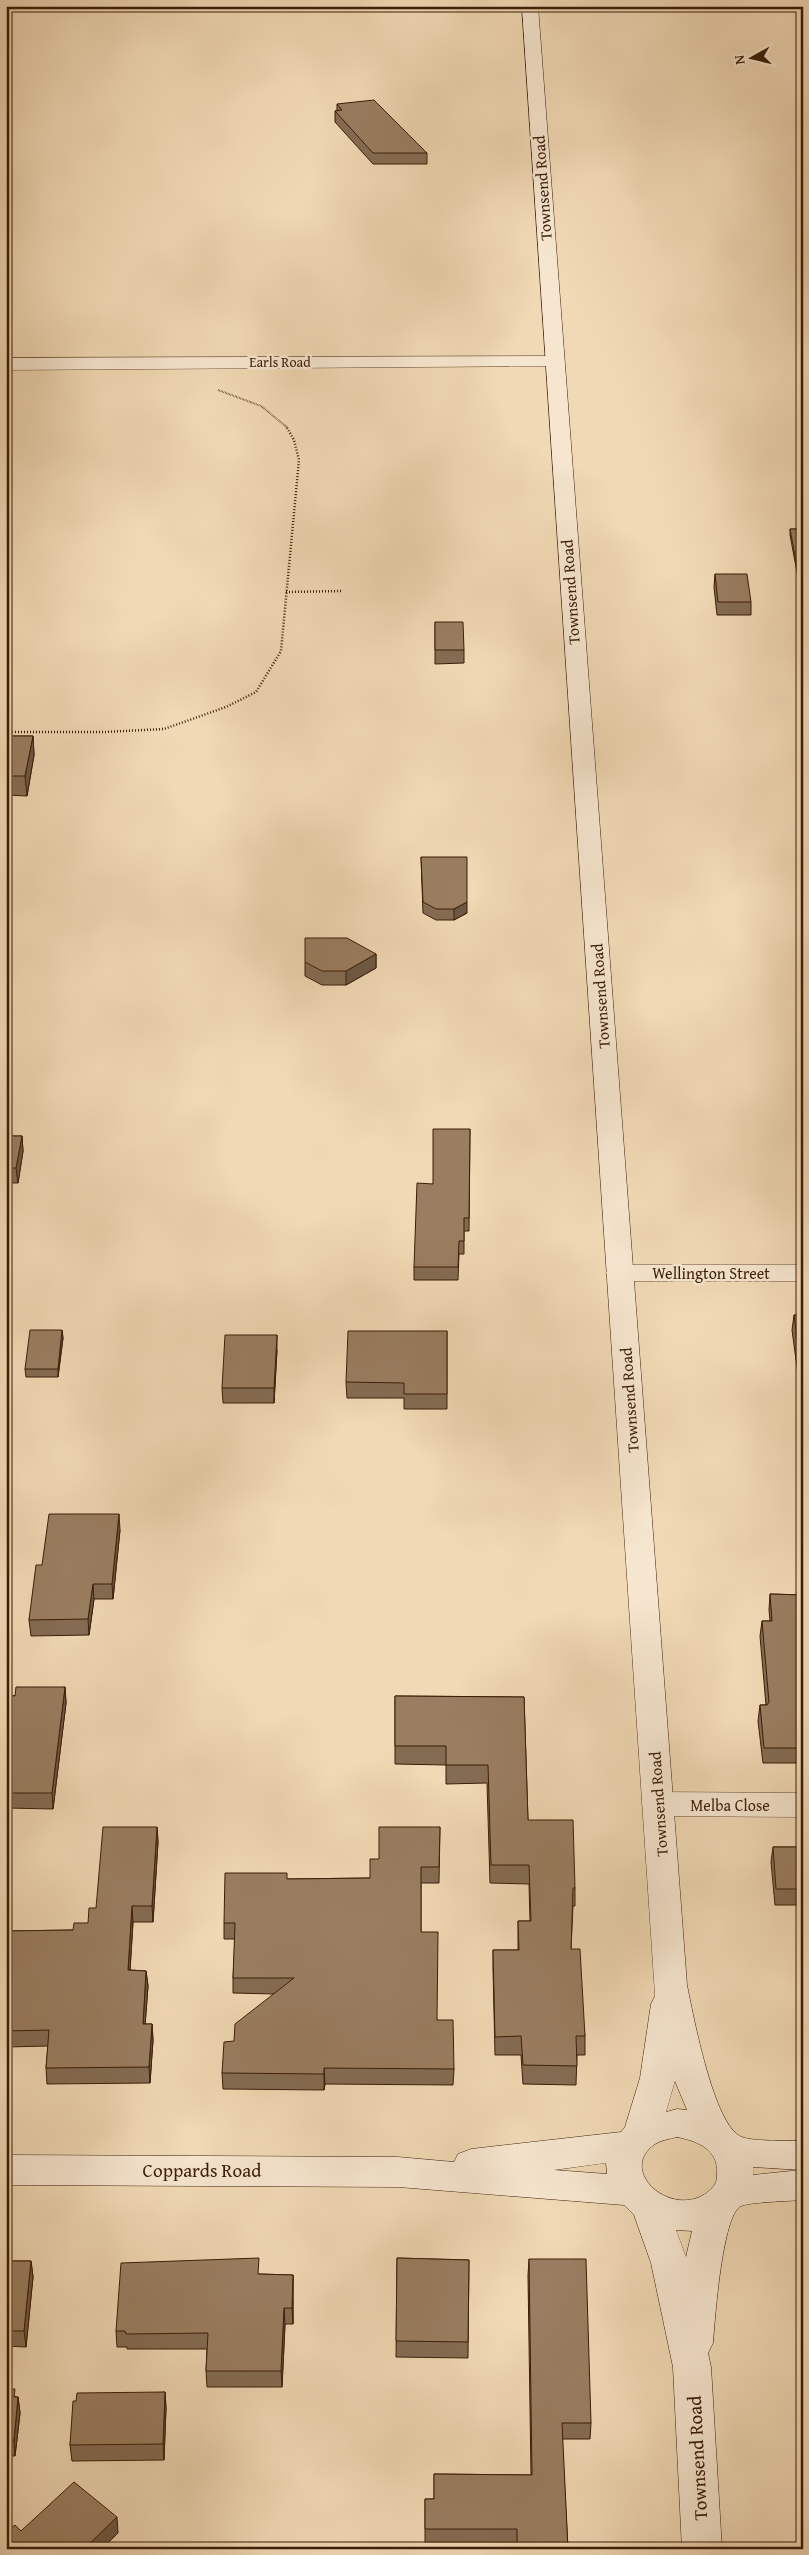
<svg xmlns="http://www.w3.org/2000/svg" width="809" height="2555" viewBox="0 0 809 2555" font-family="'Gentium Book Plus',serif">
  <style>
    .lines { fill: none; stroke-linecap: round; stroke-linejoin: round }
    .street-casing { stroke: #684b32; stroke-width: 1 }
    .secondary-casing { stroke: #3b1c07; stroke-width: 1 }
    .path-far1 { stroke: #3b1c07; stroke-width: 2; stroke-dasharray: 0.5 1; stroke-linecap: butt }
    .path { stroke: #3b1c07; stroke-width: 2.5; stroke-dasharray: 1 2; stroke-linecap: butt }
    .street { fill: #f6e6cf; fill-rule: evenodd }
    .secondary { fill: #f6e6cf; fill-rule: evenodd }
    .wall { fill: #846c53; stroke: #3b1c07 }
    .shaded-wall { fill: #6c5844; stroke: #3b1c07 }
    .building { fill: #9a7e61; stroke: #3b1c07 }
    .labels { text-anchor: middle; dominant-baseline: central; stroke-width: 5; stroke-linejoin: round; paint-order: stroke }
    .far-street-label { font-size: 14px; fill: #3b1c07; stroke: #f6e6cf }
    .street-label { font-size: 16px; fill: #3b1c07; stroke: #f6e6cf }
    .near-street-label { font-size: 19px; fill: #3b1c07; stroke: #f6e6cf }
  </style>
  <rect width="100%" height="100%" fill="#f1d9b5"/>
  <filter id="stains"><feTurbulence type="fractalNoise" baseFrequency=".004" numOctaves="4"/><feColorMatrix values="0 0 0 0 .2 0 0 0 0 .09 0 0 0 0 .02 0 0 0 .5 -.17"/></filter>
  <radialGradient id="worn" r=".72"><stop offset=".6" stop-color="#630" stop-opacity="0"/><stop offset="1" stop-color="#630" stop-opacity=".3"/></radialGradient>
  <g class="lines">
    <defs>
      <g id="street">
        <path d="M553,356L560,358L562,362L560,366L6,370V358Z"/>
        <path d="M620,1265H803V1281H620L610,1279L606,1273L610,1267Z"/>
        <path d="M658,1792L803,1793V1817L658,1816L646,1812L642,1804L646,1796Z"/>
      </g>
      <path id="secondary" d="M522,6H538L687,1985C693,2014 714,2128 742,2137C754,2142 788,2140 803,2141V2200C791,2201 750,2202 741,2206C722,2215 715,2319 713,2343L708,2353L711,2367L722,2549H682L673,2367L651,2263L634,2215L624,2205L398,2187L6,2185V2155L398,2157L454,2162L458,2154L471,2149L621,2132L625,2127L640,2078L651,2004L655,1996ZM675,2081L687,2110L677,2109L666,2112ZM677,2137C698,2141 719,2150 717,2174C717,2180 716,2184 712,2188C678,2224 614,2172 655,2144C661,2140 670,2139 677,2137ZM606,2163L607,2174L554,2170ZM753,2167L801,2170L753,2175ZM676,2230L692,2231L686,2257Z"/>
    </defs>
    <use href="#street" class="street-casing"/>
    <use href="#secondary" class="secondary-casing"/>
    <path class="path-far1" d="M218,390L261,406L288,428"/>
    <g class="path">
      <path d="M286,592L343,591"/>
      <path d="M6,732H104L164,729L226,707L256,692L281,651L299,460L294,440L286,426"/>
    </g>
    <use href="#street" class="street"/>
    <use href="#secondary" class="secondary"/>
  </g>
  <g class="wall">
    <path d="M337,104L427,153V164H373L335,122V111L337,110Z"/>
    <path d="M790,529H803V583H799L790,535Z"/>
    <path d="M715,574L751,602V615H717L714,587Z"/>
    <path d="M435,622L464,650V663L435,664Z"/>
    <path d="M6,736H33L34,755L27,796L6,795Z"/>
    <path d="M421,857L467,913L454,920H436L423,913Z"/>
    <path d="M376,954V968L346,985H322L305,976V962Z"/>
    <path d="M470,1129L469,1231H464V1254H459L458,1280H414V1267L433,1184Z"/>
    <path d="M6,1136H22L23,1151L18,1183H6Z"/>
    <path d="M794,1315H803V1405H802L792,1330Z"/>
    <path d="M62,1330L63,1338L58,1377H26L25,1369Z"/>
    <path d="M447,1331V1409H404V1398H347L346,1382Z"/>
    <path d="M277,1350L274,1403H223L222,1388Z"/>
    <path d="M120,1530L113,1599H94L89,1635L31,1636L29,1620L42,1565Z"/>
    <path d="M770,1594L803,1595V1763H763L758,1721L760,1705H766L760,1636L762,1621H770L769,1610Z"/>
    <path d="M65,1687L66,1703L53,1809L6,1808V1695L15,1696Z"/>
    <path d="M395,1696L524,1697L528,1820L575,1888V1906H573L571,1949L585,2036V2055H577L576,2085L523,2084L521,2055H495L493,1969V1950H518V1921H530L529,1884L490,1883L487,1783L446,1784V1765L395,1764Z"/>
    <path d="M157,1827L158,1842L153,1922H133L130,1970L146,1971L148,1986L145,2024H152L153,2040L150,2083L47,2084L46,2068L48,2046L6,2047V1931L73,1930L88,1923L96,1908Z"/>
    <path d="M440,1827L439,1883H421V1932L437,2020L454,2069L453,2085L325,2084L324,2090L223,2089L222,2073L234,2041L274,1994L233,1993V1978L235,1939H224V1923L287,1879L370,1878L379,1859Z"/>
    <path d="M773,1847H803V1905H775L771,1862Z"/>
    <path d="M397,2258L469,2260L468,2358L396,2357Z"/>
    <path d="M529,2259L591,2423L590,2439H562L568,2549H516V2545H425V2499H434V2474L531,2475L528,2275Z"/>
    <path d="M6,2261H31L33,2277L26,2347L6,2346Z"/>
    <path d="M259,2274L293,2275V2324H285L282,2387H207L206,2371L207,2349H127V2347H117L116,2331Z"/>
    <path d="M6,2389L16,2397H18L20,2413L15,2456H6Z"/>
    <path d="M165,2392L166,2408L164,2460L72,2461L70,2445L76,2401Z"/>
  </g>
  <g class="shaded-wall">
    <path d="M33,736L34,755L27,796L25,776Z"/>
    <path d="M467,902V913L454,920V909Z"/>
    <path d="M376,954V968L346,985V971Z"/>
    <path d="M22,1136L23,1151L18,1183L16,1168Z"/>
    <path d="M62,1330L63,1338L58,1377V1369Z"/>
    <path d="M277,1335V1350L274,1403V1388Z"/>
    <path d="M119,1514L120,1530L113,1599L112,1584Z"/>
    <path d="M93,1584L94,1599L89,1635L88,1619Z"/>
    <path d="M65,1687L66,1703L53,1809L52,1793Z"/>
    <path d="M157,1827L158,1842L153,1922L152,1906Z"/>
    <path d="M132,1906L133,1922L129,1986L128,1970Z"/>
    <path d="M146,1971L148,1986L144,2040L143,2024Z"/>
    <path d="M152,2024L153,2040L150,2083L149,2067Z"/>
    <path d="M324,2068L325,2084L324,2090Z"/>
    <path d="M31,2261L33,2277L26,2347L24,2331Z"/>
    <path d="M293,2275V2324L292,2308Z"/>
    <path d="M284,2308L285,2324L282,2387L281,2371Z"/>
    <path d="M165,2392L166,2408L164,2460L163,2444Z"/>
    <path d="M18,2397L20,2413L15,2456L14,2440Z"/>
    <path d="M117,2517L118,2533L102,2549H84Z"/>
  </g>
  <g class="building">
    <path d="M374,100L427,153H373L335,111L342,110L337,104Z"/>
    <path d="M790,529H803V577H799Z"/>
    <path d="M715,574H747L751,602H718Z"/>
    <path d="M435,622H463L464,650H435Z"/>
    <path d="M6,736H33L25,776H6Z"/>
    <path d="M421,857H467V902L454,909H436L423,902Z"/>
    <path d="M305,938H347L376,954L346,971H322L305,962Z"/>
    <path d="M433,1129H470L469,1218H464V1241H459L458,1267H414L417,1183L433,1184Z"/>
    <path d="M6,1136H22L16,1168H6Z"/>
    <path d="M794,1315H803V1387Z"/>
    <path d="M30,1330H62L58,1369H25Z"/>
    <path d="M348,1331H447V1394H404V1383L346,1382Z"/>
    <path d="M225,1335H277L274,1388H222Z"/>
    <path d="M49,1514H119L112,1584H93L88,1619L29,1620L36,1565H42Z"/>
    <path d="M770,1594L803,1595V1748H764L760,1705H767L769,1702L762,1621H772Z"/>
    <path d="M16,1687H65L52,1793H6V1695L15,1696Z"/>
    <path d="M395,1696L524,1697L528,1820H573L575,1888H573L571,1949H580L585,2036H576L577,2066L523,2065L521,2036L495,2037L493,1950H519L518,1921H531L529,1865H491L488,1765H446V1746H395Z"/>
    <path d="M103,1827H157L152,1906H132L128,1970L146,1971L143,2024H152L149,2067L46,2068L49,2030L6,2031V1931L73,1930L74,1923H88L89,1908H96Z"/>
    <path d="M379,1827H440L439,1867H421V1932H438L437,2020H453L454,2069L324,2068V2074L222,2073L224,2042L234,2041L235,2024L294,1978H233L235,1923H224L225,1873H287V1879L370,1878V1859H379Z"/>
    <path d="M773,1847H803V1889H776Z"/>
    <path d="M259,2258L258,2274L293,2275L292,2308H284L281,2371H206L208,2333L126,2334L125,2331H116L121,2263Z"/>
    <path d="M397,2258L469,2260L468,2342L396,2341Z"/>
    <path d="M529,2259H586L591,2423H562L568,2549H517V2529H425V2499H434V2474L532,2475Z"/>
    <path d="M6,2261H31L24,2331H6Z"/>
    <path d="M6,2389H15L14,2397H18L14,2440H6Z"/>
    <path d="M165,2392L163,2444L70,2445L73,2401H76L77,2393Z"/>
    <path d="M74,2482L117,2517L84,2549H6V2532L15,2525L21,2531Z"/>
  </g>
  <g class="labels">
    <g class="far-street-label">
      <text x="280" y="362">Earls Road</text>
    </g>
    <g class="street-label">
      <text transform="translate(542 188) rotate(-94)">Townsend Road</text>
      <text transform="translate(570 592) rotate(-94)">Townsend Road</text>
      <text transform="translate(600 996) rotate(-94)">Townsend Road</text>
      <text x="711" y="1273">Wellington Street</text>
      <text transform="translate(629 1400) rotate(-94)">Townsend Road</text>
      <text transform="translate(658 1804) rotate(-94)">Townsend Road</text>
      <text x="730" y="1805">Melba Close</text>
    </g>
    <g class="near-street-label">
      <text x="202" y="2170">Coppards Road</text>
      <text transform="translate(697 2458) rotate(-93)">Townsend Road</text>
    </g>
  </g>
  <rect width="809" height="2555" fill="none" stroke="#f1d9b5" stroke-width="25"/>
  <rect x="8" y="8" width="794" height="2540" fill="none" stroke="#3b1c07" stroke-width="2.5"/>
  <rect x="12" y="12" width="784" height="2530" fill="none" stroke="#3b1c07"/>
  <g transform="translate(752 58) rotate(262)" stroke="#f6e6cf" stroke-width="4" paint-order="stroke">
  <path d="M0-4L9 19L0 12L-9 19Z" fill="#3b1c07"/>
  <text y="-8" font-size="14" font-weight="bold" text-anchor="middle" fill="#3b1c07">N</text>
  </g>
  <rect width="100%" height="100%" filter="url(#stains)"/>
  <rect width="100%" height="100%" fill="url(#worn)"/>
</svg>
